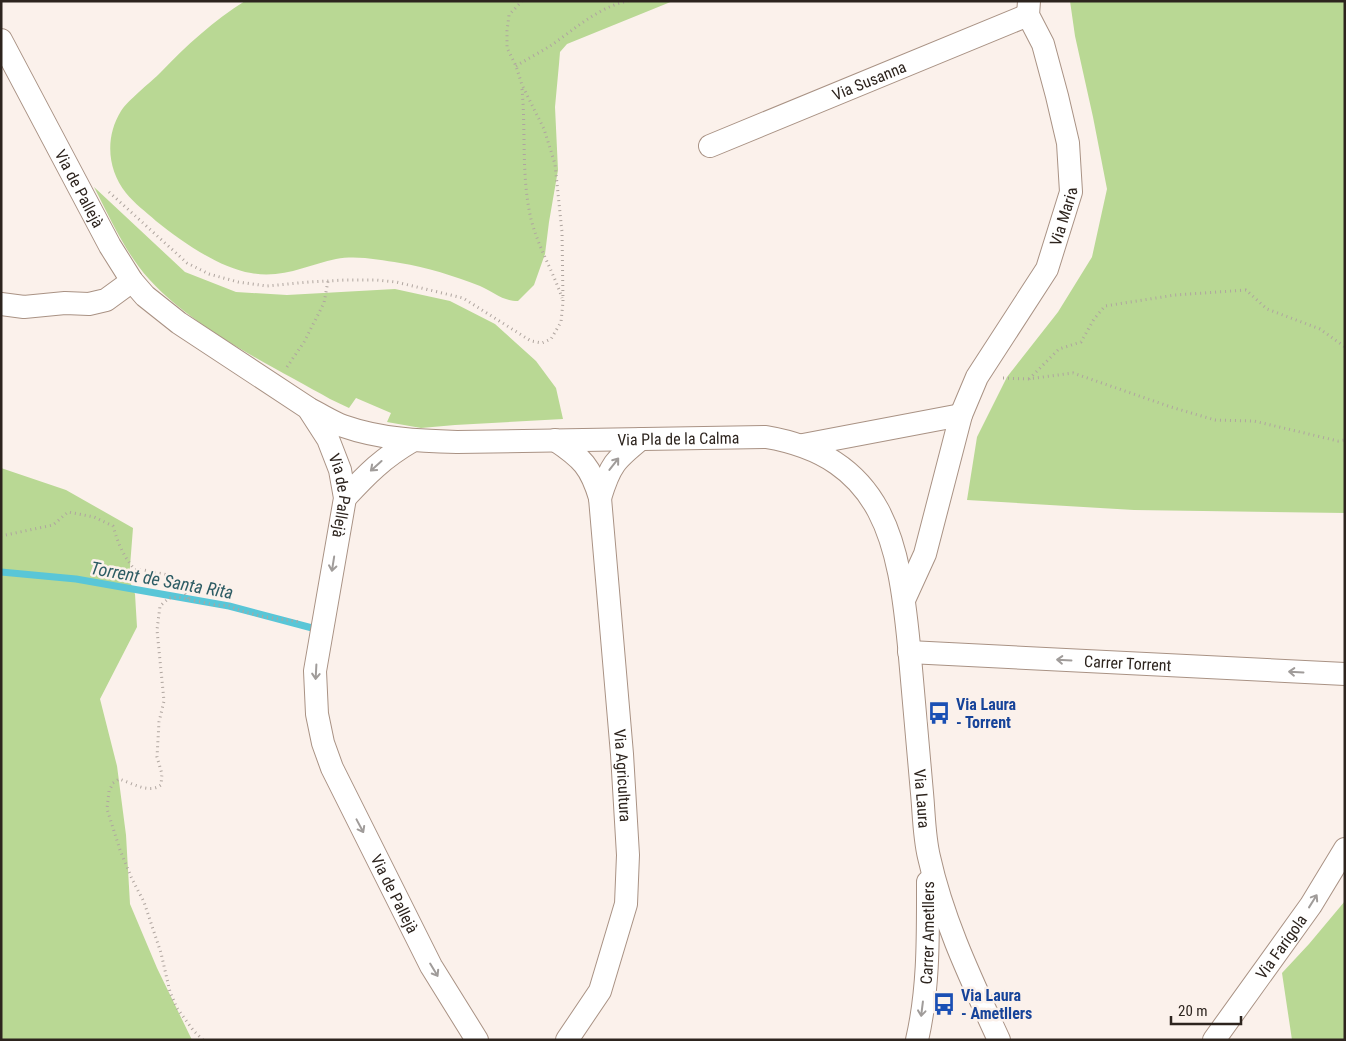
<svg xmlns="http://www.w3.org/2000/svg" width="1346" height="1041" viewBox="0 0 1346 1041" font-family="'Roboto Condensed',sans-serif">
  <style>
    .green { fill: #b9d894 }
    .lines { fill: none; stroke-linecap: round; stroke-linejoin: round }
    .stream { stroke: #59c6d7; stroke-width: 7 }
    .street-casing { stroke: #a99284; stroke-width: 24 }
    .path { stroke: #afa59f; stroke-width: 3; stroke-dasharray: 1 4; stroke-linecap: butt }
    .street { stroke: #fff; stroke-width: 22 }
    .oneway { stroke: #a09c9a }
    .labels { text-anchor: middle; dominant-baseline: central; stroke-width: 5; stroke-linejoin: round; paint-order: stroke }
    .street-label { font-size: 16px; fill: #2d241e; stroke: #fbf1eb }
    .transit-label { font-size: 16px; font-weight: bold; fill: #164399; stroke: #fbf1eb; text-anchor: start }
    .water-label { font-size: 18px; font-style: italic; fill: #2d5c64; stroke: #fbf1eb }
  </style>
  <rect width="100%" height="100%" fill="#fbf1eb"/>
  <g class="green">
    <path d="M245,1H673L567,44L560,52L559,64L555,107L558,170L549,222L545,254L534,285L518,301C502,301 494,292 480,286C454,276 427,267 400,263C380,260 357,255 336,259C308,265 282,279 251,273C219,268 181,241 156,221C146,212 134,203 126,193C107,169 105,137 121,111C127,101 151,82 161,72C186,46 214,20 245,1Z"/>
    <path d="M1070,1H1345V513L1134,510L967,500L977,437L1007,377L1058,312L1092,257L1107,189L1093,117L1075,36Z"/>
    <path d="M94,187L185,272L236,292L287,295L395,289L450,301L495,324L536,361L556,388L563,419L455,425L421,428L387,422L391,413L356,398L349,408L330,399C270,365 180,322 139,267C121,243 108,214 94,187Z"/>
    <path d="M1,468L66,490L133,528L129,579L135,594L137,627L100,699L117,766L126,835L130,904L157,968L192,1040H1Z"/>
    <path d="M1345,901V1040H1292L1282,973L1309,944Z"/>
  </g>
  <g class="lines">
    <path class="stream" d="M1,572L76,579L229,606L316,629"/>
    <defs>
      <g id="street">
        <path id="s1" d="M1,40L110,246L132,281L145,296L179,323L308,408L328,439L340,470L345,498L315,671L317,714L323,743L332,768L431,966L477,1040"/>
        <path id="s2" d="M710,146L1028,15"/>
        <path d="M1,304L24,307L65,303L89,304L106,300L132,281"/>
        <path id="s3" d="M309,409C320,414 332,422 343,426C380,439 419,441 457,442L766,437C885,457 899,544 909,646C913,695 918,744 922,793C924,814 924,836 929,857C943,921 972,981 999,1040"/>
        <path id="s4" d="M555,440C582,458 591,467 600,498L622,754L628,855L626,904L600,991L567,1040"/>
        <path d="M803,445L961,415"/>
        <path d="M345,498C367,474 383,458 412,441"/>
        <path d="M600,498C610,465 615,460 641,439"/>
        <path id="s5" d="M904,600L925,554L961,415L977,377L1047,269L1071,192L1068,143L1057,96L1043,44L1028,15L1029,1"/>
        <path id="s6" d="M909,652L1345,674"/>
        <path id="s7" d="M917,1040C929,988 928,935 928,882"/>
        <path id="s8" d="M1214,1040L1311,905L1345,849"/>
      </g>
    </defs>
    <use href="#street" class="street-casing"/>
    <g class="path">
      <path d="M516,66C527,59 539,53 550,46C574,30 598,7 628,1"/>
      <path d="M522,89C526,132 521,176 531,219C538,247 553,271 562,298"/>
      <path d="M109,192L187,263L209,274L238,282L267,286L309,282L345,280H376L396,282L463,298L531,341L542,343L551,339L561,322L563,302L562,232L555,164L544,129L522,85L516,66L507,48V31L509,15L522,1"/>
      <path d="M287,367L304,342L324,303L328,281"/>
      <path d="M1003,378L1028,379L1073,373L1171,407L1215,420L1254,421L1338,441L1345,440"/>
      <path d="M1029,379L1059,349L1081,342L1094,319L1105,306L1175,295L1246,290L1267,309L1320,329L1345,347"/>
      <path d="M1,536L53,525L68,512L94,517L113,526C118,543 123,556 135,570H144L173,576L189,599"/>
      <path d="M203,1040L193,1030L177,1008L170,992L161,953L144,902L132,879L120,850L107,809L109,791L113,783L119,779C132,783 149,794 161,785L162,774L157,757L159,722L164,701L157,630L160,606L169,598L178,597L215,605L229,606L242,611L265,617L301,622"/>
    </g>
    <use href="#street" class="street"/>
  </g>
  <defs><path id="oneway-shaft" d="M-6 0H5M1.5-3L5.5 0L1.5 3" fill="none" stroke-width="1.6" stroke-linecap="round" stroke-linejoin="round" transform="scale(1.25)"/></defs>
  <g class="oneway">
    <use href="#oneway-shaft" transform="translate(614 464) rotate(-52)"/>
    <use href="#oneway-shaft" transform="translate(376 466) rotate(138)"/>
    <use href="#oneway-shaft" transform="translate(333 564) rotate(99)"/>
    <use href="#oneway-shaft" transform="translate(1064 660) rotate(-177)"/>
    <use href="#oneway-shaft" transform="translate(316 672) rotate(93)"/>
    <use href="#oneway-shaft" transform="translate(1296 672) rotate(-177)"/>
    <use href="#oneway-shaft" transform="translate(360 826) rotate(62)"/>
    <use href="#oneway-shaft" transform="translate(1313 901) rotate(-58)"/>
    <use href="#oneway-shaft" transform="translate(434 970) rotate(59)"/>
    <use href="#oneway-shaft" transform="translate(922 1009) rotate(97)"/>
  </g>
  <defs>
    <symbol id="bus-bare" viewBox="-9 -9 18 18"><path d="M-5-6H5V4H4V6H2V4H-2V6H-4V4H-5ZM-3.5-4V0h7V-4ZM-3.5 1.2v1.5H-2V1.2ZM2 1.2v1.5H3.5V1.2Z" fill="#1a4fb4" stroke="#fbf1eb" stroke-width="2.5" paint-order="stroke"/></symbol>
  </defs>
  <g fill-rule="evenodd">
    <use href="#bus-bare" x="923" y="697" width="32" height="32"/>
    <use href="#bus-bare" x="928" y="988" width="32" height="32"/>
  </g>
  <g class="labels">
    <g class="street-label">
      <text stroke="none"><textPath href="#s2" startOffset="172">Via Susanna</textPath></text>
      <text stroke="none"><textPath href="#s1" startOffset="168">Via de Pallejà</textPath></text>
      <text stroke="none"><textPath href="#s5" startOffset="419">Via Maria</textPath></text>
      <text stroke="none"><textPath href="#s3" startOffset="375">Via Pla de la Calma</textPath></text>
      <text stroke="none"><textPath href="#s1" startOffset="588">Via de Pallejà</textPath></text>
      <text stroke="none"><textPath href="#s6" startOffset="219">Carrer Torrent</textPath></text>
      <text stroke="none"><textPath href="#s4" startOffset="354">Via Agricultura</textPath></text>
      <text stroke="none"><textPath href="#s3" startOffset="895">Via Laura</textPath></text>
      <text stroke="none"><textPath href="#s1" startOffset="1006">Via de Pallejà</textPath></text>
      <text stroke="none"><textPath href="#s7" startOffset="108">Carrer Ametllers</textPath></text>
      <text stroke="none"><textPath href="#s8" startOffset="115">Via Farigola</textPath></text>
    </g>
    <g class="transit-label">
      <text x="956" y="704">Via Laura<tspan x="956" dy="18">- Torrent</tspan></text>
      <text x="961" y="995">Via Laura<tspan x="961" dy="18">- Ametllers</tspan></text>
    </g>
    <g class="water-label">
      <text transform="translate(162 580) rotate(10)">Torrent de Santa Rita</text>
    </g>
  </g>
  <rect width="1346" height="1041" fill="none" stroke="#2d241e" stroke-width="5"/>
  <path d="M1171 1016v8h70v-8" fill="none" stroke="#2d241e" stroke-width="2.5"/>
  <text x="1178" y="1016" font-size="15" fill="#2d241e" stroke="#fbf1eb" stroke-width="4" paint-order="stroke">20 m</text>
</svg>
